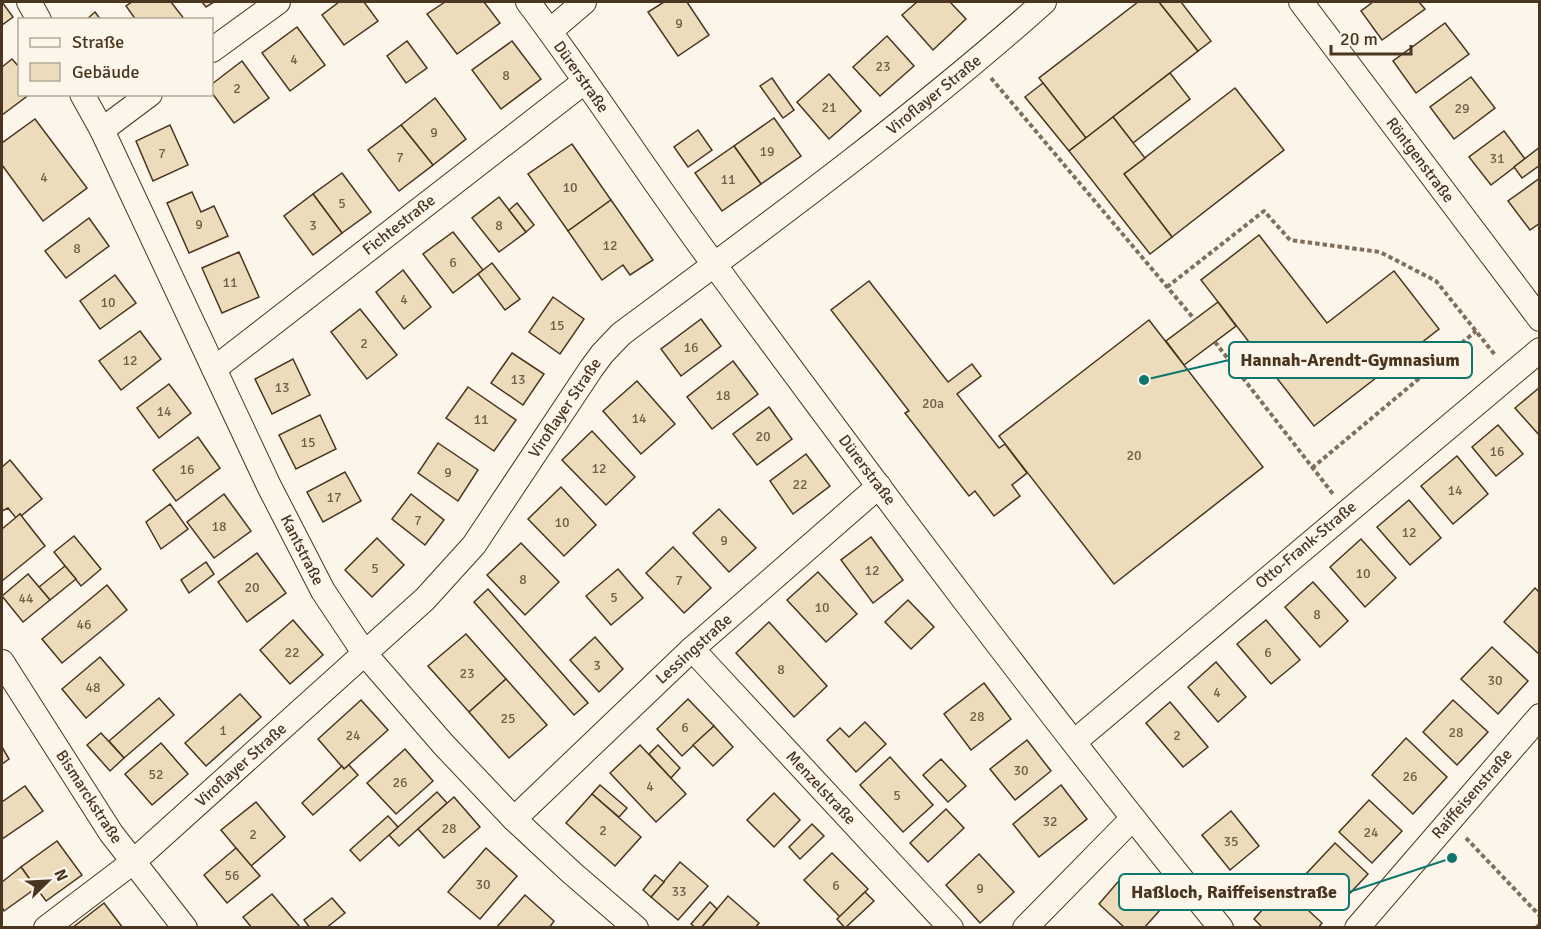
<svg xmlns="http://www.w3.org/2000/svg" width="1541" height="929" viewBox="0 0 1541 929" font-family="Signika,sans-serif">
  <style>
    .building { fill: #ecdcbc; stroke: #4a3520; stroke-width: 1.5 }
    .lines { fill: none; stroke-linecap: round; stroke-linejoin: round }
    .minor-casing { stroke: #4a3520; stroke-width: 26 }
    .path { stroke: #7f6f5c; stroke-width: 4; stroke-dasharray: 4.5 3; stroke-linecap: butt }
    .minor { stroke: #fbf6e9; stroke-width: 24 }
    .labels { text-anchor: middle; dominant-baseline: central; stroke-width: 4.5; stroke-linejoin: round; paint-order: stroke }
    .number-label { font-size: 14px; fill: #725f47 }
    .street-label { font-size: 16px; fill: #4a3520; stroke: #fbf6e9 }
    .leader { fill: none; stroke: #0f766e; stroke-width: 2 }
    .callout-dot { fill: #0f766e; stroke: #fbf6e9; stroke-width: 2 }
    .callout { fill: #fbf6e9; stroke: #0f766e; stroke-width: 2 }
    .callout-label { font-size: 18px; text-anchor: middle; font-weight: bold; fill: #4a3520 }
  </style>
  <rect width="100%" height="100%" fill="#fbf6e9"/>
  <g class="building">
    <path d="M2,2L13,17L2,25Z"/>
    <path d="M132,2H171L185,20H136L126,6Z"/>
    <path d="M202,2H214L206,7Z"/>
    <path d="M339,2H364L378,21L344,45L322,15Z"/>
    <path d="M445,2H484L500,23L457,54L427,14Z"/>
    <path d="M664,2H687L709,35L678,56L648,12Z"/>
    <path d="M917,2H950L966,19L933,50L902,15Z"/>
    <path d="M1138,2H1159L1198,51L1086,138L1039,78Z"/>
    <path d="M1159,2H1181L1211,41L1198,51Z"/>
    <path d="M1373,2H1419L1425,9L1382,40L1361,11Z"/>
    <path d="M95,12L101,20H86Z"/>
    <path d="M1445,23L1469,54L1416,93L1393,61Z"/>
    <path d="M297,27L325,65L290,91L262,53Z"/>
    <path d="M887,36L914,66L880,96L853,67Z"/>
    <path d="M407,41L427,68L406,83L387,56Z"/>
    <path d="M512,41L541,79L501,109L472,70Z"/>
    <path d="M12,59L20,68V94H30L2,115V67Z"/>
    <path d="M242,61L269,98L234,123L212,93V84Z"/>
    <path d="M1170,73L1190,99L1133,143L1113,117Z"/>
    <path d="M829,74L861,111L829,139L797,102Z"/>
    <path d="M1471,77L1495,108L1454,139L1430,107Z"/>
    <path d="M772,78L794,110L783,118L760,86Z"/>
    <path d="M1043,83L1086,138L1069,151L1025,97Z"/>
    <path d="M1235,88L1284,150L1172,237L1124,174Z"/>
    <path d="M435,98L466,139L433,165L401,125Z"/>
    <path d="M1113,117L1145,158L1124,174L1172,237L1150,254L1069,151Z"/>
    <path d="M774,118L801,156L761,184L734,146Z"/>
    <path d="M35,119L87,188L43,221L2,165V143Z"/>
    <path d="M170,125L188,165L153,181L136,141Z"/>
    <path d="M401,125L433,165L399,191L368,150Z"/>
    <path d="M698,130L712,150L688,167L674,147Z"/>
    <path d="M1504,131L1525,159L1491,185L1469,157Z"/>
    <path d="M572,144L611,200L568,231L528,174Z"/>
    <path d="M734,146L761,184L722,211L695,173Z"/>
    <path d="M1540,147V165L1522,178L1514,167Z"/>
    <path d="M342,173L371,212L342,233L313,194Z"/>
    <path d="M1540,178V223L1530,230L1508,201Z"/>
    <path d="M192,192L201,212L214,206L228,236L189,253L167,203Z"/>
    <path d="M313,194L342,233L313,255L284,216Z"/>
    <path d="M499,197L526,232L499,252L472,218Z"/>
    <path d="M611,200L653,260L630,275L623,265L602,280L568,231Z"/>
    <path d="M517,203L534,225L526,232L509,210Z"/>
    <path d="M89,218L109,246L66,278L45,251Z"/>
    <path d="M453,232L483,270L453,293L423,254Z"/>
    <path d="M1259,235L1327,323L1394,271L1439,329L1314,426L1201,280Z"/>
    <path d="M239,252L259,297L222,313L202,268Z"/>
    <path d="M492,263L520,299L505,310L478,274Z"/>
    <path d="M403,270L431,307L404,329L376,292Z"/>
    <path d="M115,275L136,303L100,329L80,301Z"/>
    <path d="M869,281L948,382L972,364L981,376L957,394L999,448L1005,444L1027,473L1012,485L1020,496L994,516L975,491L969,496L905,413L909,411L831,310Z"/>
    <path d="M553,297L584,319L560,354L529,332Z"/>
    <path d="M1218,302L1236,326L1184,365L1166,341Z"/>
    <path d="M360,309L397,355L367,379L331,332Z"/>
    <path d="M701,319L721,346L681,376L661,349Z"/>
    <path d="M1149,320L1263,467L1114,584L999,436Z"/>
    <path d="M140,331L161,359L121,390L99,361Z"/>
    <path d="M512,353L544,374L523,405L491,383Z"/>
    <path d="M293,359L310,395L272,414L255,379Z"/>
    <path d="M733,361L758,394L712,429L687,397Z"/>
    <path d="M637,381L675,424L641,454L603,411Z"/>
    <path d="M169,384L191,413L159,438L137,408Z"/>
    <path d="M468,387L516,420L494,451L446,418Z"/>
    <path d="M1540,387V436L1515,408Z"/>
    <path d="M769,407L792,439L757,465L733,434Z"/>
    <path d="M320,415L336,449L296,469L279,435Z"/>
    <path d="M1498,425L1523,454L1496,476L1472,447Z"/>
    <path d="M592,431L635,477L606,505L562,460Z"/>
    <path d="M198,437L220,468L176,501L153,470Z"/>
    <path d="M438,443L478,470L458,501L418,473Z"/>
    <path d="M806,454L830,486L793,514L770,481Z"/>
    <path d="M1457,456L1488,494L1453,524L1421,486Z"/>
    <path d="M10,460L42,499L21,516L20,514L16,518L8,508L2,511V467Z"/>
    <path d="M345,472L361,501L323,522L307,492Z"/>
    <path d="M561,487L596,525L564,556L528,519Z"/>
    <path d="M224,494L251,531L214,558L187,522Z"/>
    <path d="M411,494L444,520L425,545L392,519Z"/>
    <path d="M1409,500L1441,538L1410,565L1377,527Z"/>
    <path d="M170,504L188,529L161,549L146,522Z"/>
    <path d="M719,509L756,548L729,572L693,533Z"/>
    <path d="M20,514L45,546L2,581V529Z"/>
    <path d="M74,536L101,569L81,586L54,552Z"/>
    <path d="M871,537L903,580L873,603L841,560Z"/>
    <path d="M377,538L404,565L372,597L345,570Z"/>
    <path d="M1361,539L1396,578L1365,607L1330,567Z"/>
    <path d="M521,543L559,582L525,615L487,575Z"/>
    <path d="M673,547L711,588L684,613L646,573Z"/>
    <path d="M257,553L286,593L247,622L218,582Z"/>
    <path d="M206,562L214,574L189,593L181,580Z"/>
    <path d="M65,566L76,579L50,600L39,587Z"/>
    <path d="M618,569L643,598L611,625L586,596Z"/>
    <path d="M818,572L857,614L826,642L787,600Z"/>
    <path d="M28,574L50,600L23,622L2,596Z"/>
    <path d="M1313,582L1348,621L1320,647L1285,607Z"/>
    <path d="M107,585L127,610L62,663L42,639Z"/>
    <path d="M1535,588L1540,593V655L1504,622Z"/>
    <path d="M488,589L588,703L574,715L474,602Z"/>
    <path d="M908,600L934,627L911,649L885,622Z"/>
    <path d="M293,620L323,655L290,684L260,650Z"/>
    <path d="M1266,620L1300,660L1271,684L1237,644Z"/>
    <path d="M769,622L827,686L794,717L736,653Z"/>
    <path d="M466,634L506,679L469,712L428,666Z"/>
    <path d="M595,637L623,669L599,692L570,660Z"/>
    <path d="M1492,647L1528,681L1498,714L1461,679Z"/>
    <path d="M100,657L124,685L86,718L62,689Z"/>
    <path d="M1216,662L1246,697L1218,722L1188,687Z"/>
    <path d="M506,679L547,725L509,758L469,712Z"/>
    <path d="M984,683L1011,719L971,750L944,714Z"/>
    <path d="M240,694L261,717L206,766L185,743Z"/>
    <path d="M159,698L174,715L124,758L109,741Z"/>
    <path d="M688,699L714,726L682,756L657,729Z"/>
    <path d="M361,700L388,730L344,769L318,739Z"/>
    <path d="M1453,700L1488,732L1457,765L1423,732Z"/>
    <path d="M1170,702L1208,747L1183,767L1146,723Z"/>
    <path d="M865,722L886,744L856,772L827,740L840,728L849,737Z"/>
    <path d="M714,726L733,747L713,766L693,745Z"/>
    <path d="M101,733L124,758L110,771L87,745Z"/>
    <path d="M1406,738L1447,777L1413,814L1372,775Z"/>
    <path d="M1027,740L1051,771L1015,800L990,769Z"/>
    <path d="M161,743L188,774L152,805L125,774Z"/>
    <path d="M640,745L686,794L656,822L610,773Z"/>
    <path d="M658,745L680,768L671,778L649,754Z"/>
    <path d="M2,747L9,759L2,764Z"/>
    <path d="M405,749L433,781L396,814L367,783Z"/>
    <path d="M890,757L933,805L903,832L860,785Z"/>
    <path d="M941,759L966,786L948,802L923,775Z"/>
    <path d="M349,765L358,775L313,815L302,803L342,766L344,769Z"/>
    <path d="M600,785L627,808L619,817L592,794Z"/>
    <path d="M1061,785L1087,819L1039,857L1013,824Z"/>
    <path d="M25,786L43,811L2,839V802Z"/>
    <path d="M437,792L447,803L399,846L389,835Z"/>
    <path d="M774,793L800,820L774,847L747,820Z"/>
    <path d="M592,794L641,837L615,866L566,823Z"/>
    <path d="M454,797L480,827L444,858L418,829Z"/>
    <path d="M1369,800L1402,831L1372,863L1339,832Z"/>
    <path d="M256,802L285,837L251,866L221,830Z"/>
    <path d="M946,809L964,828L928,862L910,843Z"/>
    <path d="M1231,811L1259,846L1230,870L1202,835Z"/>
    <path d="M388,816L398,827L360,861L350,850Z"/>
    <path d="M812,824L824,836L800,859L789,847Z"/>
    <path d="M57,841L82,875L46,901L21,867Z"/>
    <path d="M1335,843L1368,874L1338,906L1305,875Z"/>
    <path d="M236,848L260,876L227,903L204,875Z"/>
    <path d="M486,848L517,876L480,919L448,892Z"/>
    <path d="M832,853L868,889L840,917L804,880Z"/>
    <path d="M979,854L1014,892L980,923L946,885Z"/>
    <path d="M680,862L708,886L678,920L651,897Z"/>
    <path d="M21,867L36,888L4,911L2,907V882Z"/>
    <path d="M655,875L664,882L651,897L643,890Z"/>
    <path d="M1123,876L1160,910L1144,928H1125L1099,904Z"/>
    <path d="M1283,887L1322,923L1318,928H1263L1254,919Z"/>
    <path d="M865,892L874,901L845,928L837,919Z"/>
    <path d="M272,894L299,926L297,928H252L243,917Z"/>
    <path d="M525,895L554,921L549,928H496Z"/>
    <path d="M728,896L759,923L755,928H701Z"/>
    <path d="M332,898L345,913L326,928H310L304,920Z"/>
    <path d="M710,902L717,909L701,928H696L691,924Z"/>
    <path d="M104,903L123,928H72Z"/>
  </g>
  <g class="lines">
    <defs>
      <g id="minor">
        <path d="M29,2L39,20"/>
        <path d="M528,2C593,88 651,180 716,267C880,490 1046,712 1221,928"/>
        <path d="M1301,2L1540,319"/>
        <path d="M550,31L584,2"/>
        <path d="M212,50L278,2"/>
        <path d="M82,94L102,130L269,486L323,591L365,654L443,744L514,819L572,873L636,928"/>
        <path d="M102,130L150,94"/>
        <path d="M214,369L584,82"/>
        <path d="M692,649L951,928"/>
        <path d="M2,662L111,833L185,928"/>
        <path d="M1074,742L1540,350"/>
        <path d="M514,819L692,649L879,486"/>
        <path d="M46,928L133,862L425,599L474,545L591,369L602,354L621,334C765,227 910,121 1044,2"/>
        <path d="M1025,928L1132,819"/>
        <path d="M1357,928L1540,716"/>
      </g>
    </defs>
    <use href="#minor" class="minor-casing"/>
    <g class="path">
      <path d="M991,78L1195,320"/>
      <path d="M1167,287L1264,211L1290,240L1380,252L1436,281L1495,355"/>
      <path d="M1215,342L1333,494"/>
      <path d="M1312,468L1476,331"/>
      <path d="M1466,838L1540,916"/>
      <path d="M1536,928L1540,924"/>
    </g>
    <use href="#minor" class="minor"/>
  </g>
  <g class="labels">
    <g class="number-label">
      <text x="679" y="23">9</text>
      <text x="294" y="59">4</text>
      <text x="883" y="66">23</text>
      <text x="506" y="75">8</text>
      <text x="237" y="88">2</text>
      <text x="829" y="107">21</text>
      <text x="1462" y="108">29</text>
      <text x="434" y="132">9</text>
      <text x="767" y="151">19</text>
      <text x="162" y="153">7</text>
      <text x="400" y="157">7</text>
      <text x="1497" y="158">31</text>
      <text x="44" y="177">4</text>
      <text x="728" y="179">11</text>
      <text x="570" y="187">10</text>
      <text x="342" y="203">5</text>
      <text x="199" y="224">9</text>
      <text x="313" y="225">3</text>
      <text x="499" y="225">8</text>
      <text x="610" y="245">12</text>
      <text x="77" y="248">8</text>
      <text x="453" y="262">6</text>
      <text x="230" y="282">11</text>
      <text x="404" y="299">4</text>
      <text x="108" y="302">10</text>
      <text x="557" y="325">15</text>
      <text x="364" y="343">2</text>
      <text x="691" y="347">16</text>
      <text x="130" y="360">12</text>
      <text x="518" y="379">13</text>
      <text x="282" y="387">13</text>
      <text x="723" y="395">18</text>
      <text x="933" y="403">20a</text>
      <text x="164" y="411">14</text>
      <text x="639" y="418">14</text>
      <text x="481" y="419">11</text>
      <text x="763" y="436">20</text>
      <text x="308" y="442">15</text>
      <text x="1497" y="451">16</text>
      <text x="1134" y="455">20</text>
      <text x="599" y="468">12</text>
      <text x="187" y="469">16</text>
      <text x="448" y="472">9</text>
      <text x="800" y="484">22</text>
      <text x="1455" y="490">14</text>
      <text x="334" y="497">17</text>
      <text x="418" y="520">7</text>
      <text x="562" y="522">10</text>
      <text x="219" y="526">18</text>
      <text x="1409" y="532">12</text>
      <text x="724" y="540">9</text>
      <text x="375" y="568">5</text>
      <text x="872" y="570">12</text>
      <text x="1363" y="573">10</text>
      <text x="523" y="579">8</text>
      <text x="679" y="580">7</text>
      <text x="252" y="587">20</text>
      <text x="614" y="597">5</text>
      <text x="26" y="598">44</text>
      <text x="822" y="607">10</text>
      <text x="1317" y="614">8</text>
      <text x="84" y="624">46</text>
      <text x="292" y="652">22</text>
      <text x="1268" y="652">6</text>
      <text x="597" y="665">3</text>
      <text x="781" y="669">8</text>
      <text x="467" y="673">23</text>
      <text x="1495" y="680">30</text>
      <text x="93" y="687">48</text>
      <text x="1217" y="692">4</text>
      <text x="977" y="716">28</text>
      <text x="508" y="718">25</text>
      <text x="685" y="727">6</text>
      <text x="223" y="730">1</text>
      <text x="1456" y="732">28</text>
      <text x="353" y="735">24</text>
      <text x="1177" y="735">2</text>
      <text x="1021" y="770">30</text>
      <text x="156" y="774">52</text>
      <text x="1410" y="776">26</text>
      <text x="400" y="782">26</text>
      <text x="650" y="786">4</text>
      <text x="897" y="795">5</text>
      <text x="1050" y="821">32</text>
      <text x="449" y="828">28</text>
      <text x="603" y="830">2</text>
      <text x="1371" y="832">24</text>
      <text x="253" y="834">2</text>
      <text x="1231" y="841">35</text>
      <text x="232" y="875">56</text>
      <text x="483" y="884">30</text>
      <text x="836" y="885">6</text>
      <text x="980" y="888">9</text>
      <text x="679" y="891">33</text>
    </g>
    <g class="street-label">
      <text transform="translate(581 77) rotate(55)">Dürerstraße</text>
      <text transform="translate(934 95) rotate(-39)">Viroflayer Straße</text>
      <text transform="translate(1420 160) rotate(53)">Röntgenstraße</text>
      <text transform="translate(399 225) rotate(-38)">Fichtestraße</text>
      <text transform="translate(565 408) rotate(-56)">Viroflayer Straße</text>
      <text transform="translate(867 470) rotate(53)">Dürerstraße</text>
      <text transform="translate(1306 545) rotate(-40)">Otto-Frank-Straße</text>
      <text transform="translate(302 550) rotate(63)">Kantstraße</text>
      <text transform="translate(694 649) rotate(-42)">Lessingstraße</text>
      <text transform="translate(241 765) rotate(-42)">Viroflayer Straße</text>
      <text transform="translate(821 788) rotate(47)">Menzelstraße</text>
      <text transform="translate(1472 794) rotate(-49)">Raiffeisenstraße</text>
      <text transform="translate(89 797) rotate(57)">Bismarckstraße</text>
    </g>
  </g>
  <path class="leader" d="M1144 380L1229 360M1452 858L1349 892"/>
  <g class="callout-dot">
    <circle cx="1144" cy="380" r="6"/>
    <circle cx="1452" cy="858" r="6"/>
  </g>
  <g class="callout">
    <rect x="1229" y="342" width="243" height="36" rx="6"/>
    <rect x="1119" y="874" width="230" height="36" rx="6"/>
  </g>
  <g class="callout-label">
    <text x="1350" y="366">Hannah-Arendt-Gymnasium</text>
    <text x="1234" y="898">Haßloch, Raiffeisenstraße</text>
  </g>
  <rect width="1541" height="929" fill="none" stroke="#4a3520" stroke-width="6"/>
  <rect x="18" y="18" width="195" height="78" fill="#fbf6e9" stroke="#b4a999" stroke-width="1.5"/>
  <rect x="30" y="38" width="30" height="9" fill="#fbf6e9" stroke="#b4a999" stroke-width="1.5"/>
  <text x="72" y="48" font-size="18" fill="#4a3520">Straße</text>
  <rect x="30" y="63" width="30" height="18" fill="#ecdcbc" stroke="#b4a999" stroke-width="1.5"/>
  <text x="72" y="78" font-size="18" fill="#4a3520">Gebäude</text>
  <g transform="translate(48 881) rotate(66)" stroke="#fbf6e9" stroke-width="4.5" paint-order="stroke">
  <path d="M0-4.5L10 22L0 15L-10 22Z" fill="#4a3520"/>
  <text y="-9" font-size="16" font-weight="bold" text-anchor="middle" fill="#4a3520">N</text>
  </g>
  <path d="M1331 45v9h80v-9" fill="none" stroke="#4a3520" stroke-width="3"/>
  <text x="1340" y="45" font-size="18" fill="#4a3520" stroke="#fbf6e9" stroke-width="4.5" paint-order="stroke">20 m</text>
</svg>
